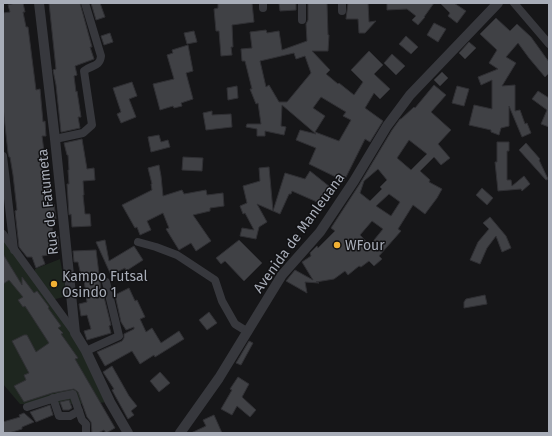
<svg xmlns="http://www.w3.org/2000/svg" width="552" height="436" viewBox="0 0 552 436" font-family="'Fira Sans',sans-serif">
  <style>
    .green { fill: #1e261f }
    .building { fill: #404145; stroke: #303034; fill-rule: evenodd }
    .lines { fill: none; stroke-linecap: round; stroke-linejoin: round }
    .minor { stroke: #37383d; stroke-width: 8 }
    .tertiary { stroke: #37383d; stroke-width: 10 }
    .poi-dot { fill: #f2b134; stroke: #111113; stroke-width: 1.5 }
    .labels { text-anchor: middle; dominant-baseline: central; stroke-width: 3; stroke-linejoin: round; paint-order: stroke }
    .street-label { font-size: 14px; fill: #a8adb8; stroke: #111113 }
    .poi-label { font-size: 14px; fill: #a8adb8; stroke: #111113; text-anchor: start }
  </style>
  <rect width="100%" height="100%" fill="#161618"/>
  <g class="green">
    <path d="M3,234L75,333L110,402L83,404H20L3,384Z"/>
    <path d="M60,259L67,296L52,300L35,272V269Z"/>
  </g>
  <g class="building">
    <path d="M15,3H23L25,12H23L26,27H28L36,90L40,89L43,122L45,121L46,136H42L45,159L47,158L48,167L46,168L48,186L50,185L52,204H54L56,219L52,220L53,237L58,236L59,249L53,250L54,254L42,256L45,264L36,268L32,257H27L19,247L15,211L17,210L13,175L10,157H9L8,153L3,107V13L10,12L8,5Z"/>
    <path d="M49,3H80L92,47H90L94,59L75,66L77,75L74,76L76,92L77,91L81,117H78L80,128L62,132H61L56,85L53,70L56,69Z"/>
    <path d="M91,3H100L105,17L96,20Z"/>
    <path d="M218,3H252L254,22L232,25L233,47H231L232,55L221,56L219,31H216L214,9L218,8Z"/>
    <path d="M279,3H296V10L280,11Z"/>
    <path d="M308,3H327L328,35H329L328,51H312L330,70L326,74L338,84L339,83L354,95L363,82L351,70L369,51L383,65L374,74L390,89L380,99L374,93L365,108L383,121L370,142L365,139L344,181L309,164L316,148L296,140L300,130L316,134L282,105L281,126L286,127L284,135L265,131V136H257V129L246,127L247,124H261L258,103L256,104L250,89H252L245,61H242L241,49L252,48L250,32L266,30L267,33L279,31L282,50L307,41L306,24L308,20ZM294,53L296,59L305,56L311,73L287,102H279L269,85L266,87L260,61ZM321,97L346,112L343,116L351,120L339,141L315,132L325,116L313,108Z"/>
    <path d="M348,3H368L369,22L376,21L365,33H359L358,19H346Z"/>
    <path d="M387,3H434L424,17H425L418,25L412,20L416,16L407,9L387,10Z"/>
    <path d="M440,3H454L466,11L457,23L448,16L450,13Z"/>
    <path d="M496,18L510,31L517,24L531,37L549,62V73L545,77L529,58L518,43L506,57L516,63L502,86L515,85V111L520,110L525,124L527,123L531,133L522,137L509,106V126L501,128L499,135L491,132V130L469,125L474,105L492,109V80L481,85L478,77L498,69L489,63L497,50L480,34Z"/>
    <path d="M434,23L446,29L438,42L427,35Z"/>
    <path d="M194,31L197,42L187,44L184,33Z"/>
    <path d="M110,33L113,42L104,45L101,36Z"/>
    <path d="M406,36L418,47L411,54L399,44Z"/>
    <path d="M469,42L476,48L465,59L459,53Z"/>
    <path d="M188,45L193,71L186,73L193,99L181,103L182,106L174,108L173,106L160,110L153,84L174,79L167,55L173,53L172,50Z"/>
    <path d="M392,54L405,66L396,75L384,63Z"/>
    <path d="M442,72L448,78L440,86L434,80Z"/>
    <path d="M132,82L137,96L129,99L136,117L121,123L117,114L121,112L113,88Z"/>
    <path d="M434,85L446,95L431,112L451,130L438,144L450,158L441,165L434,157L420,171L430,180L429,182L442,189L437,198L425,214L413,205L398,229L401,231L379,256L382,259L374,266L369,261L361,267L359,266L348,275L345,271L334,279L316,282L319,283L305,282L307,293L286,281L295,270L313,280L302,262L311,256L310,253L317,246L318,248L335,231L331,228L359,185L392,130L400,119H401L414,107L415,108ZM409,140L427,154L411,170L397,158ZM378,169L387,180L380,187L382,189L370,201L360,193L364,181ZM389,194L400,202L391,216L376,206ZM372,221L383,229L370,245L360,235Z"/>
    <path d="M237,86L238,98L228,100L227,88Z"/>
    <path d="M457,86L469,89L464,106L452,103Z"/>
    <path d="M538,91L549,98V127L541,124L547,110L532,99Z"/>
    <path d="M212,111V115L231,114L232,127L206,130L203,113Z"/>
    <path d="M159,135L161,142L168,140L170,147L151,152L148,137Z"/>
    <path d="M82,139L87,169L94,168L95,180L83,181L84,195H83L85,214H90L91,226L72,227L71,214L69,215L67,184H69L68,170H69L68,155H67L64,143Z"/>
    <path d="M497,142H509V151H507V180H511L512,186L524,176L530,184L522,191L521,189L498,191L495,162H497Z"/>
    <path d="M526,143L540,159L539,160L548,179L546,180L519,150Z"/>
    <path d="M183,157L203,158L202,171L182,170Z"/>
    <path d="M159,165L161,176L163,196L182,190L184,194L206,190L207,195L223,193L224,206L210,208V211L193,215L211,241L196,251L191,243L179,250L166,229L169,228L163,213L147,221L151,230L140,235L137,227L135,228L122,205L152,190L151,184H152L148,168Z"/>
    <path d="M269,167L273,211L285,173L305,179L310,171L335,191L327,201L322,196L317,202L292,191L291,194H289L280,214L257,204L267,222L259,227L256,239L240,236L242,228L254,230L245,213L243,214L240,206L247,203L243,186L260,181L259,168Z"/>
    <path d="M482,188L493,198L487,205L476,195Z"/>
    <path d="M490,217L506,236L511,248L502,252L496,236L487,248L480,264L470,260L478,242L489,229L483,223Z"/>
    <path d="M105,240L109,261L134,246L143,260L126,271L125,268L111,275L96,242Z"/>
    <path d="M239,240L262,263L244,281L225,261L221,264L216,258Z"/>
    <path d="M96,250L102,298L104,297L111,325L109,326L111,333L87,340L84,331L91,329L87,315L81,316L79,304L87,302L84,280H82L78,262H74L73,251Z"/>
    <path d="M3,254L22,285V277L34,293L37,291L49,307L48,308L61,326L58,328L63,333L61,334L78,358L75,359L115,428L106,433L104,430L98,433H92L91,422L87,417L78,392L74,389L52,393L24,402L14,386L26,380L24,375L29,373L12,341L24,335H27L36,352L49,343L25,306L23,307L18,300L23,297L9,280L3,284Z"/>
    <path d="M129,288L135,301L137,300L145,317L140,319L146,332L152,328L161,343L179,331L184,339L155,357L154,355L140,364L132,351L105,366L97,352L122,341L124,338V334L134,329V327L126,330L121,322L115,295Z"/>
    <path d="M485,295L487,304L464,308V302L466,299Z"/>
    <path d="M209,312L217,323L207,330L199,320Z"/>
    <path d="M249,341L253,343L241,365L236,363Z"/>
    <path d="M112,366L129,396L137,406L131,411L134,415L128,419L112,390L114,389L103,372Z"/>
    <path d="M160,372L170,383L159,392L150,381Z"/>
    <path d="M238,377L249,384L242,397L256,410L250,417L237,406L232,415L221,409L232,390L230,389Z"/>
    <path d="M69,400L72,408L69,410H63L60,402Z"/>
    <path d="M50,405L53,415L36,422L30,412Z"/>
    <path d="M24,413L34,422L22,427V429L9,433H3V422L20,417L19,415Z"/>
    <path d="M214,415L222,433H191L206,426L203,420Z"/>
  </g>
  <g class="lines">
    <g class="minor">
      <path d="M302,3V20"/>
      <path d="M342,3V11"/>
      <path d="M514,3L549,44"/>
      <path d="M263,8V3"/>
      <path d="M55,139L83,133L92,125L84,71C91,65 100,67 101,56L85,3"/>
      <path d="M3,156L14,250"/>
      <path d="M3,234L75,333"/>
      <path d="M138,242L156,247L177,255L215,280L222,301L235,324L248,332"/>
      <path d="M86,351L119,336L106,282"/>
      <path d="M53,398L59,416H70L79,411"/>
      <path d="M27,407L58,397L73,394L82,420L86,424V433"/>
    </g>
    <g class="tertiary">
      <path d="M39,3L55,139L75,333L86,351L110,402L128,433"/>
      <path d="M180,433L219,378L282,275L320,232L354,181L387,126L410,95L498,3"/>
    </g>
  </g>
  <g class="poi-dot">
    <circle cx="337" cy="245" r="4"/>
    <circle cx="54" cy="284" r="4"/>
  </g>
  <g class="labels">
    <g class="street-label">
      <text transform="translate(48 202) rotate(-96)">Rua de Fatumeta</text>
      <text transform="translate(299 233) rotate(-54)">Avenida de Manleuana</text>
    </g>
    <g class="poi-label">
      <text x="345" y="245">WFour</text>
      <text x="62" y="276">Kampo Futsal<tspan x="62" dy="16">Osindo 1</tspan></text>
    </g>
  </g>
  <rect width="552" height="436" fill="none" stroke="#a8adb8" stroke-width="8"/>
</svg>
